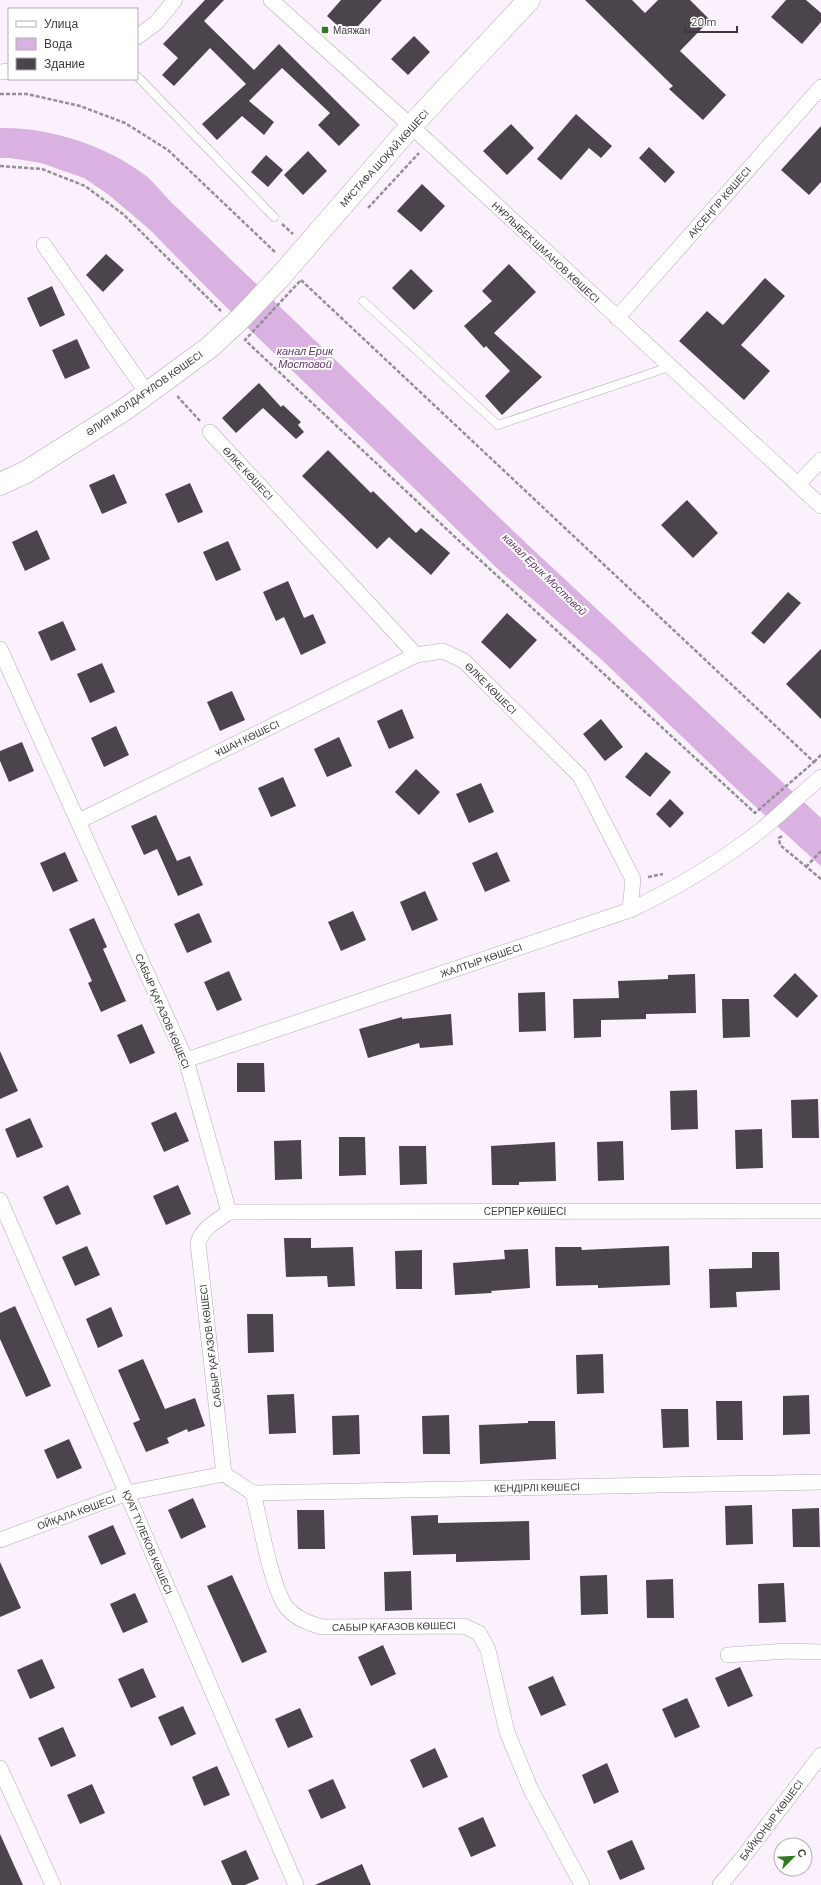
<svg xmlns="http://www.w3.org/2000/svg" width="821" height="1885" viewBox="0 0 821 1885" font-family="Barlow,sans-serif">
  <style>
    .water { fill: #d9b2e1 }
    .building { fill: #4c444d }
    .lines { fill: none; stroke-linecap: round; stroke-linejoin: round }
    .lane-casing { stroke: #b4abb6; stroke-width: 9 }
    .street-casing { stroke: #b4abb6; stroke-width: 16 }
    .secondary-casing { stroke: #b4abb6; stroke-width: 23 }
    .path { stroke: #948e95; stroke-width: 2.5; stroke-dasharray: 4 2; stroke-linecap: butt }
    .lane { stroke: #fff; stroke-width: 8 }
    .street { stroke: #fff; stroke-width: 15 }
    .secondary { stroke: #fff; stroke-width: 22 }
    .poi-dot { fill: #317b22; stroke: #fff; stroke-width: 1.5 }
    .labels { text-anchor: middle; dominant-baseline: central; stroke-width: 4; stroke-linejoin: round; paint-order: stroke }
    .poi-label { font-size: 10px; fill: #3d393d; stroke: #fff; text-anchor: start }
    .street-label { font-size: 10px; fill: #3d393d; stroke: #fff }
    .water-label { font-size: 11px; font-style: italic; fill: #65366f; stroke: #fff }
  </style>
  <rect width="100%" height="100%" fill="#faf1fc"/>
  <path class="water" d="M0,128C49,127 105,145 145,175C154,182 162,193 170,201L527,544L821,818V866L746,798L602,660L500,571L220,301L149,229L109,195L84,178L41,163L10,158H0Z"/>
  <g class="building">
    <path d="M205,0H224L204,21L254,70L279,44L360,125L339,146L318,125L330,113L282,68L249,101L274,122L264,135L242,116L217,140L202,124L246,84L210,48L174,86L162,75L178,58L163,44Z"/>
    <path d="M341,0H382L349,36L327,16Z"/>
    <path d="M585,0H632L645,13L658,0H690L710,20L680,51L726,95L703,120L669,89L673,86Z"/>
    <path d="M786,0H806L821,13V22L802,44L771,17Z"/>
    <path d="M414,36L430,52L408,75L391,59Z"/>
    <path d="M576,114L612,146L601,158L589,148L561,180L537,159Z"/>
    <path d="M511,124L534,148L507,175L483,151Z"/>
    <path d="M821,126V182L809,195L781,170Z"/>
    <path d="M649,147L675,172L665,183L639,158Z"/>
    <path d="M308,151L327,171L303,195L284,175Z"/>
    <path d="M266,155L283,170L268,187L251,172Z"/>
    <path d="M422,184L445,206L421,232L397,211Z"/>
    <path d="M106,254L124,270L103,292L86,275Z"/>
    <path d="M509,264L536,292L494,333L542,377L502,415L485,396L510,371L486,346L484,348L464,326L492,301L482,291Z"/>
    <path d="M411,269L433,291L414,310L392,288Z"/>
    <path d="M765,278L785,296L741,345L770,371L744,400L679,341L707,311L723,325Z"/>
    <path d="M52,286L65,315L40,327L27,298Z"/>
    <path d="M77,339L90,368L65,379L52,350Z"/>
    <path d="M259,383L281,407L283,405L301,422L298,425L304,432L296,439L263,408L236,433L222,418Z"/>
    <path d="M328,450L371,493L373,491L416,533L421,528L450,553L431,575L389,537L377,549L302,476Z"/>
    <path d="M114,474L127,503L102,514L89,485Z"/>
    <path d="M190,483L203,512L178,523L165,494Z"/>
    <path d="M687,500L718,533L693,558L661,525Z"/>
    <path d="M37,530L50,559L25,571L12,542Z"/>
    <path d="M228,541L241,570L216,581L203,552Z"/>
    <path d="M288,581L304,618L313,614L326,643L301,655L284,617L276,621L263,592Z"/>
    <path d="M788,592L801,603L764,644L751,633Z"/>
    <path d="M507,613L537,640L510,669L481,642Z"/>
    <path d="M63,621L76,650L51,661L38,632Z"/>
    <path d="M821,649V719L786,684Z"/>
    <path d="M102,663L115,692L90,703L77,674Z"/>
    <path d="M232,691L245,720L220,731L207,702Z"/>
    <path d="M402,709L414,738L389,749L377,721Z"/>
    <path d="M601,719L623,747L605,761L583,734Z"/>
    <path d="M116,726L129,755L104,767L91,738Z"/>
    <path d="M339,737L352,766L327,777L314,749Z"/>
    <path d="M22,742L34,771L9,782L0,761V751Z"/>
    <path d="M646,752L671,772L650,797L625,777Z"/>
    <path d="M416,769L440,792L419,815L395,792Z"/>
    <path d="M283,777L296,806L271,817L258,788Z"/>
    <path d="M481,783L494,812L469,823L456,794Z"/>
    <path d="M670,799L684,813L670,828L656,814Z"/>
    <path d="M156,815L177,861L190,856L203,885L178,896L157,849L144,855L131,826Z"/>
    <path d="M65,852L78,881L53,892L40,863Z"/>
    <path d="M497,852L510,881L485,892L472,863Z"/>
    <path d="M425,891L438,920L412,931L400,902Z"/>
    <path d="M353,911L366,940L341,951L328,922Z"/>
    <path d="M199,913L212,942L187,953L174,924Z"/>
    <path d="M94,918L107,947L103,949L126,1001L101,1012L88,983L92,981L69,929Z"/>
    <path d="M229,971L242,1000L217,1011L204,982Z"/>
    <path d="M795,973L818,996L797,1018L773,996Z"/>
    <path d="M695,974L696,1013L646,1014V1019L601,1020V1037L574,1038L573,999L619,998L618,981L668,979V975Z"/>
    <path d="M545,992L546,1031L519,1032L518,993Z"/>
    <path d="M722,999H749L750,1037L723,1038Z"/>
    <path d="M451,1014L453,1045L420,1048L419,1043L368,1058L359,1029L402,1017V1019Z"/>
    <path d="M142,1024L155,1053L130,1064L117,1035Z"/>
    <path d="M0,1051L18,1091L0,1099Z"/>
    <path d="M237,1063H264L265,1092H237Z"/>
    <path d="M697,1090L698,1129L671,1130L670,1091Z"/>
    <path d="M818,1099L819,1138H792L791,1100Z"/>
    <path d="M176,1112L189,1141L164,1152L151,1123Z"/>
    <path d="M30,1118L43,1147L17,1158L5,1129Z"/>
    <path d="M762,1129L763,1168L736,1169L735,1130Z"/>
    <path d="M339,1137H365L366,1175L339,1176Z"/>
    <path d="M301,1140L302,1179L275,1180L274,1141Z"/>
    <path d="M623,1141L624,1180L598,1181L597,1142Z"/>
    <path d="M555,1142L556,1181L519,1182V1185H492L491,1146Z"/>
    <path d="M399,1146H426L427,1184L400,1185Z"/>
    <path d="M68,1185L81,1214L56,1225L43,1197Z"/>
    <path d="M178,1185L191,1214L166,1225L153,1196Z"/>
    <path d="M284,1238H311V1248L353,1247L355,1286L328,1287L327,1276L286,1277Z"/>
    <path d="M87,1246L100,1275L75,1286L62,1257Z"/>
    <path d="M669,1246L670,1285L598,1288V1285L556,1286L555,1247H581L582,1250Z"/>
    <path d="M528,1249L530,1288L491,1291L492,1293L455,1295L453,1263L505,1259L504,1250Z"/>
    <path d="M422,1250V1289H396L395,1251Z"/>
    <path d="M752,1252H779L780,1290L736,1292L737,1307L710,1308L709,1269L752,1268Z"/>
    <path d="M15,1306L51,1386L26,1397L0,1339V1313Z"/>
    <path d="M111,1307L123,1336L98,1348L86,1319Z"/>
    <path d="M247,1314H273L274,1352L248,1353Z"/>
    <path d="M603,1354L604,1393L577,1394L576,1355Z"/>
    <path d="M143,1359L165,1409L195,1398L205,1426L188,1432L187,1429L167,1438L169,1443L146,1452L133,1423L140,1420L118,1370Z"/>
    <path d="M294,1394L296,1433L269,1434L267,1395Z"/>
    <path d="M809,1395L810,1434L783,1435V1396Z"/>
    <path d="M716,1401H742L743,1440H717Z"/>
    <path d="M661,1409H688L689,1447L663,1448Z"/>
    <path d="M359,1415L360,1454L333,1455L332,1416Z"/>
    <path d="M449,1415L450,1454H423L422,1416Z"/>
    <path d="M528,1421H555L556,1459L480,1464L479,1425L528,1423Z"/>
    <path d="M69,1439L82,1468L57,1479L44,1450Z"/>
    <path d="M193,1498L206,1527L181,1539L168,1510Z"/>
    <path d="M752,1505L753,1544L726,1545L725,1506Z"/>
    <path d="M819,1508L820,1547H793L792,1509Z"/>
    <path d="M297,1510H324L325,1549H298Z"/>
    <path d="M438,1515V1523L529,1521L530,1560L456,1562V1554L413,1555L411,1516Z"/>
    <path d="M113,1525L126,1554L101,1565L88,1536Z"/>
    <path d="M0,1562L21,1608L0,1617Z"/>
    <path d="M411,1571L412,1610L385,1611L384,1572Z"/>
    <path d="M232,1575L267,1652L242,1663L207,1586Z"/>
    <path d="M607,1575L608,1614L581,1615L580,1576Z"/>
    <path d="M673,1579L674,1618H647L646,1580Z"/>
    <path d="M784,1583L786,1622L759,1623L758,1584Z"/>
    <path d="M135,1593L148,1622L123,1633L110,1604Z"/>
    <path d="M383,1645L396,1674L371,1686L358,1657Z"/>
    <path d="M42,1659L55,1688L30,1699L17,1670Z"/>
    <path d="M740,1667L753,1696L728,1707L715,1678Z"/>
    <path d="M143,1668L156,1697L131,1708L118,1679Z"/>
    <path d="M553,1676L566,1705L541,1716L528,1687Z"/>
    <path d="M687,1698L700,1727L675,1738L662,1709Z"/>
    <path d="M183,1706L196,1734L171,1746L158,1717Z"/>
    <path d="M300,1708L313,1737L288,1748L275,1719Z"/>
    <path d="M63,1727L76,1756L51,1767L38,1738Z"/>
    <path d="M435,1748L448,1777L423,1788L410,1760Z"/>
    <path d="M607,1763L619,1792L594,1804L582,1775Z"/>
    <path d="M217,1766L230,1795L204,1806L192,1777Z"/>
    <path d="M333,1779L346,1808L321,1819L308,1790Z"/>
    <path d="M92,1784L105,1813L80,1824L67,1795Z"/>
    <path d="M483,1817L496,1846L471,1857L458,1828Z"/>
    <path d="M0,1834L23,1885H0Z"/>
    <path d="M632,1840L645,1869L620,1880L607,1851Z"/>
    <path d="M246,1850L259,1879L245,1885H232L221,1861Z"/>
    <path d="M362,1864L371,1885H315Z"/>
  </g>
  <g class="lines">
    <defs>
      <g id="lane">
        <path d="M137,76L274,217"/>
        <path d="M363,301L498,425L669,367"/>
      </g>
      <g id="street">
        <path d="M271,0L411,126L821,506"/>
        <path d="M137,37L156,23L175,0"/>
        <path d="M0,72L9,71"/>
        <path d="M44,245L147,393"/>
        <path d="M617,318L821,87"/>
        <path d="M210,432L416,655L443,651L464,661L580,776L633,879L630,910"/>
        <path d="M798,484L821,460"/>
        <path d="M0,649L186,1060L229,1212C217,1221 202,1228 198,1243L224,1474L253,1493C260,1520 271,1588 287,1608C297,1619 308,1623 322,1627L464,1626L479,1633L488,1650L507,1732L531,1790L582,1885"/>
        <path d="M79,821L416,655"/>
        <path d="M186,1060L630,910C677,888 720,862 761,830C782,813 801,794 821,777"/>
        <path d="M0,1200L296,1885"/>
        <path d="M229,1212L821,1211"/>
        <path d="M253,1493L821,1482"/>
        <path d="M0,1540L127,1493L224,1474"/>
        <path d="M728,1655L787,1651L821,1652"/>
        <path d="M0,1768L53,1885"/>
        <path d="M720,1885L741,1860L821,1755"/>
      </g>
      <path id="secondary" d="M0,484L26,472L127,408L210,347L241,318L279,278L411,126L529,0"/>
    </defs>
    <use href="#lane" class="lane-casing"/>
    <use href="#street" class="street-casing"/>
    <use href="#secondary" class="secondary-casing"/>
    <g class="path">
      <path d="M0,94H27L80,106L125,123L168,150L276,253"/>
      <path d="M0,166L42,169L85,186L123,214L221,311"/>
      <path d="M368,208L419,153"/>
      <path d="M282,224L293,234"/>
      <path d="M301,280L814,762L755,813L455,537L245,340Z"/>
      <path d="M179,396L178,397L200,421"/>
      <path d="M814,762L821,755"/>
      <path d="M782,836L779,838L780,845L821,879"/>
      <path d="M806,867L821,851"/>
      <path d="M648,877L663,874"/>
    </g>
    <use href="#lane" class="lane"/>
    <use href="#street" class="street"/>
    <use href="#secondary" class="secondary"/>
  </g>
  <rect class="poi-dot" x="321" y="26" width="8" height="8" rx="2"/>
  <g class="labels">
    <g class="poi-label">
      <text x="333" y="30">Маяжан</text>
    </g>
    <g class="street-label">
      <text transform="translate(384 158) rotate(-48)">МҰСТАФА ШОҚАЙ КӨШЕСI</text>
      <text transform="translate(719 202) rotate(-49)">АҚСЕҢГІР КӨШЕСІ</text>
      <text transform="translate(546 252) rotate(43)">НҰРЛЫБЕК ШМАНОВ КӨШЕСІ</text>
      <text transform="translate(144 393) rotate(-35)">ӘЛИЯ МОЛДАҒҰЛОВ КӨШЕСІ</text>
      <text transform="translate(248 473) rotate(47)">ӨЛКЕ КӨШЕСІ</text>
      <text transform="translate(491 688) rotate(45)">ӨЛКЕ КӨШЕСІ</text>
      <text transform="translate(247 738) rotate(-26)">ҰШАН КӨШЕСІ</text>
      <text transform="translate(481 960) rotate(-19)">ЖАЛТЫР КӨШЕСІ</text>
      <text transform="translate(163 1011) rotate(67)">САБЫР ҚАҒАЗОВ КӨШЕСІ</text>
      <text x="525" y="1211">СЕРПЕР КӨШЕСІ</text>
      <text transform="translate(210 1346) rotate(-97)">САБЫР ҚАҒАЗОВ КӨШЕСІ</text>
      <text transform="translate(537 1487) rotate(-1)">КЕНДІРЛІ КӨШЕСІ</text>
      <text transform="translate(76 1512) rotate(-20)">ОЙҚАЛА КӨШЕСІ</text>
      <text transform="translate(148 1542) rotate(67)">ҚУАТ ТҮЛЕКОВ КӨШЕСІ</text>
      <text transform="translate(394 1626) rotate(-1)">САБЫР ҚАҒАЗОВ КӨШЕСІ</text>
      <text transform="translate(771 1820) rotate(-53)">БАЙҚОҢЫР КӨШЕСI</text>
    </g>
    <g class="water-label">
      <text x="305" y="350">канал Ерик<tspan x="305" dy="13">Мостовой</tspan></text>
      <text transform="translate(545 574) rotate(44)">канал Ерик Мостовой</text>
    </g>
  </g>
  <rect x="8" y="8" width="130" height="72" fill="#ffffff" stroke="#b1b0b1"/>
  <rect x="16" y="21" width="20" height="6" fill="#ffffff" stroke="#b1b0b1"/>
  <text x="44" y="28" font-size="12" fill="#3d393d">Улица</text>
  <rect x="16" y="38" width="20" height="12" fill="#d9b2e1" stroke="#b1b0b1"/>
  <text x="44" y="48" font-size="12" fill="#3d393d">Вода</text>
  <rect x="16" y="58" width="20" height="12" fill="#4c444d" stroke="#b1b0b1"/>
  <text x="44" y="68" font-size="12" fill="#3d393d">Здание</text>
  <g transform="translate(793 1857) rotate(66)"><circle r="19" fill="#ffffff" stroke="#b1b0b1"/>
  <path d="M0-3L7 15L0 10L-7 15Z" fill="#317b22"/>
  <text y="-6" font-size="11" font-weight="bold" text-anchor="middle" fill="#3d393d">С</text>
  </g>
  <path d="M685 26v6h52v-6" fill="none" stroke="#3d393d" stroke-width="2"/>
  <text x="691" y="26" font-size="12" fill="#3d393d" stroke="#ffffff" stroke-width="3" paint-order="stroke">20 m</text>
</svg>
